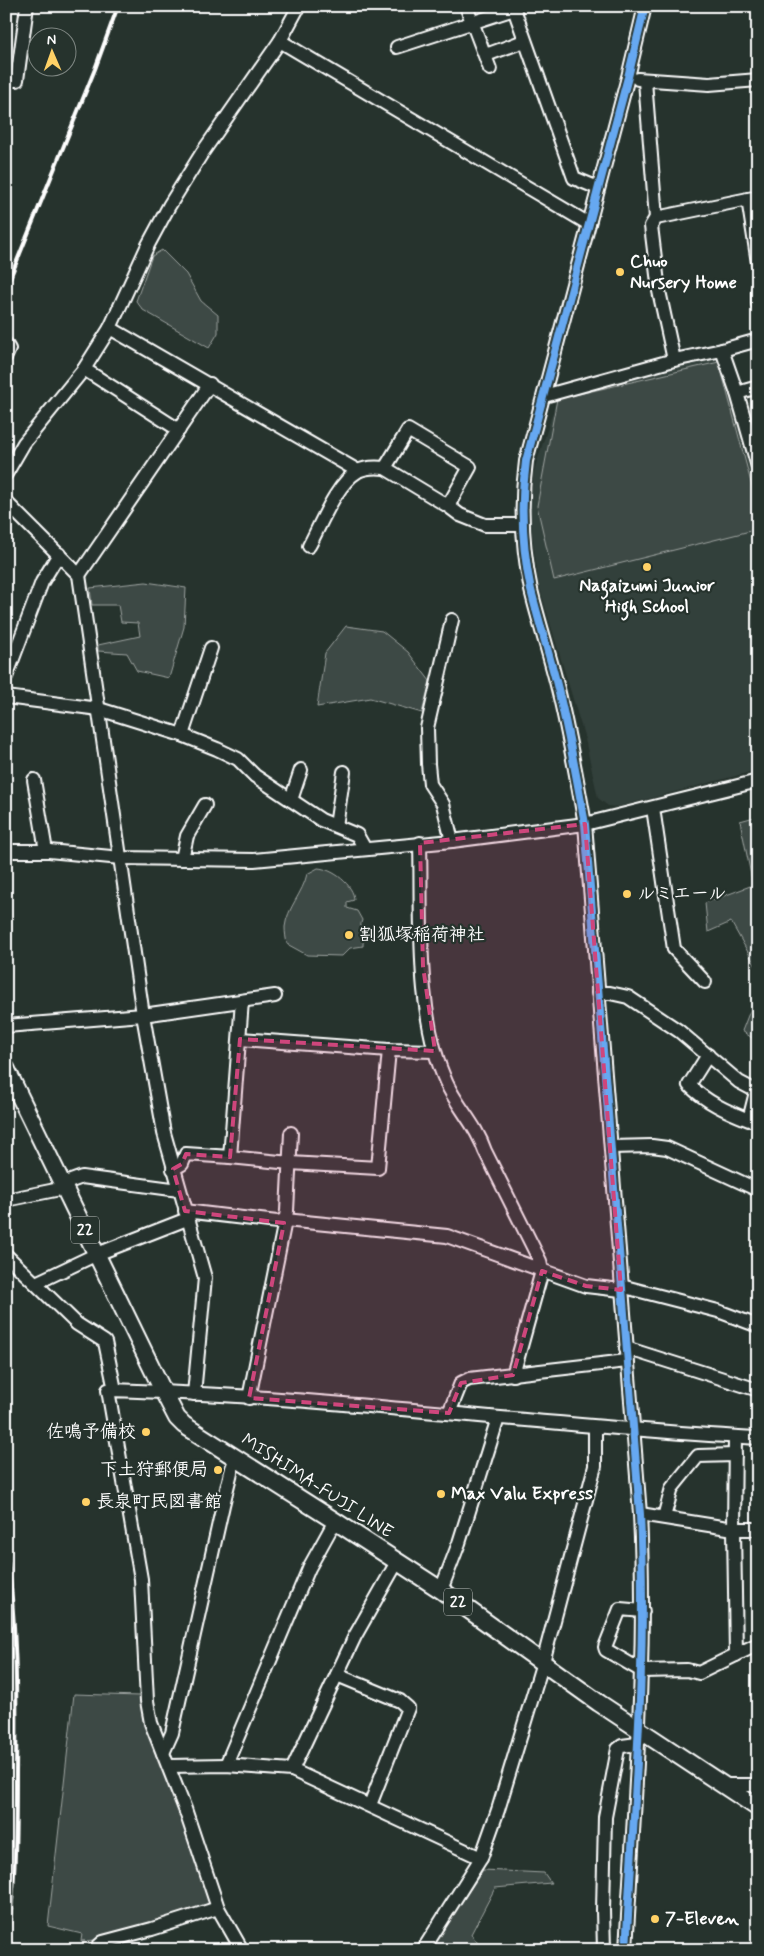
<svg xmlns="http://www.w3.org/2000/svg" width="764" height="1956" viewBox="0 0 764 1956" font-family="Mynerve,'Klee One',sans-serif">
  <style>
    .built { fill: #333f3a }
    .green { fill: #3e4944; stroke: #9ea4a2 }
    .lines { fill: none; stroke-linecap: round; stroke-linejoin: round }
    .minor-casing { stroke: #fff; stroke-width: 16 }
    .major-casing { stroke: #fff; stroke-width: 20 }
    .minor { stroke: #26332d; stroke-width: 12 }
    .major { stroke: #26332d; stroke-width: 16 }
    .rail { stroke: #fff; stroke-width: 4 }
    .cycleway-casing { stroke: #26332d; stroke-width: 11 }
    .cycleway { stroke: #66a8f1; stroke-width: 8 }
    .marked { fill: #ce467c; fill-opacity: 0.2; stroke: #ce467c; stroke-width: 4; stroke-dasharray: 10 6; stroke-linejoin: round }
    .poi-dot { fill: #ffd166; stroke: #26332d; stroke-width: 2 }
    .labels { text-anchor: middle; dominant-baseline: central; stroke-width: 4.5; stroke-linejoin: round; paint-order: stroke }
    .shield { fill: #26332d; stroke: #bec2c0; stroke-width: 1 }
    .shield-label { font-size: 16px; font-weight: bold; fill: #fff }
    .poi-label { font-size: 18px; font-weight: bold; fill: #fff; stroke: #26332d; text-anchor: start }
    .street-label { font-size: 18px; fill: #fff; stroke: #26332d }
  </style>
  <rect width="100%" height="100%" fill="#26332d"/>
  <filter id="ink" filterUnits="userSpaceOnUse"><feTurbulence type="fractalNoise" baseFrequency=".02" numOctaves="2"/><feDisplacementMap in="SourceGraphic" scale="10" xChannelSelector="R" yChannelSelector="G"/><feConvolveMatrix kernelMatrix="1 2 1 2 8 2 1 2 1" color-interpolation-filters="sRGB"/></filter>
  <g filter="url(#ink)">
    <path class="built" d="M711,358L722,364L758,486V770L618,807L608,806L598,798L585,739L539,586L531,527L530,502L534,471L557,399Z"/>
    <g class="green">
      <path d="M162,250L186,274L201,301L218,315V333L209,348L143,310L136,301L152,256Z"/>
      <path d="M719,362L758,509V529L554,580L537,506L557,399Z"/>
      <path d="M146,582L186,588L184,627L169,678L137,671L127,653L98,651V645L140,636L138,623L121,622L118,605H92L90,588Z"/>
      <path d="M346,626L382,631L408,652L430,681L422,713L370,698L317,707L325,653Z"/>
      <path d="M758,816V970L731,922L708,932L705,903L753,885L740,821Z"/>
      <path d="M318,868C333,869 354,885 354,900L347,902V908L357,911L362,920C358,931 364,935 363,946L350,948L342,956L307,955L287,944C286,939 285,933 285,927C287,908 303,893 307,874Z"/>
      <path d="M758,997V1042L742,1031L749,1013Z"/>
      <path d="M74,1694L139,1696L212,1902L115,1939L81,1941L82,1934L48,1926Z"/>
      <path d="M483,1870L544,1873L551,1883L495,1888L471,1934L483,1950H430Z"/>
    </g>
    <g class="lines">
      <defs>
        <g id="minor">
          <path d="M466,6L490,69"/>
          <path d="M513,6L574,178L598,188"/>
          <path d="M280,41L589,224"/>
          <path d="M397,47L514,9"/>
          <path d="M486,55L524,41"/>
          <path d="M638,79L709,84L758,80"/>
          <path d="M6,80H17L27,6"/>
          <path d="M645,81L656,218"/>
          <path d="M748,199L758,263"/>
          <path d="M758,290V304"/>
          <path d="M110,328L358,471"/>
          <path d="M6,344L9,349L6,356"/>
          <path d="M722,350L758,340"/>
          <path d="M674,360L659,291L651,226L656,218L758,197"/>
          <path d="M84,369L179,430"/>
          <path d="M737,393L758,387"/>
          <path d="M544,396L674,360L722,350L737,393L758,467"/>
          <path d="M385,468L408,430L470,467L448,506"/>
          <path d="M6,474L24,443L84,369L110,328L148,245L169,206L202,153L280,41L299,6"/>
          <path d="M6,502L79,575L143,1015L164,1133L205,1278L194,1394"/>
          <path d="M309,546C321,524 336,484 358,471C366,467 376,467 385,468L448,506L460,515L485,525H522"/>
          <path d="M79,575L210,384"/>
          <path d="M6,677L42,582L59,554"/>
          <path d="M6,697L99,709L182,735L217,749L238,759L255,776L321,820L357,835L365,849"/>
          <path d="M182,735L211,648"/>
          <path d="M34,780L46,851"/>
          <path d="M291,800L301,770"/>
          <path d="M653,808L674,949L705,982"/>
          <path d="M336,826L344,772"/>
          <path d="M452,841L443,804L430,784L428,764L427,728L452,620"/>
          <path d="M420,843C422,918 415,1013 446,1082C457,1107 476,1124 485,1151L540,1261L542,1271L513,1375"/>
          <path d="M6,851H49L121,858L254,860L452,841L585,824L758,781"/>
          <path d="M182,859L187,836L205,805"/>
          <path d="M598,993H610L628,997L679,1031L739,1082L758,1092"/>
          <path d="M242,1001L230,1157L290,1163L378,1168L389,1050"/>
          <path d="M6,1026L143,1015L275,996"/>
          <path d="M240,1039L389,1050L435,1051"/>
          <path d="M708,1055L689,1085C706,1102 726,1111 749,1120L756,1092"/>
          <path d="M611,1147L652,1146L667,1148L758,1190"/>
          <path d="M173,1169L182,1164L186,1154L230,1157"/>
          <path d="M63,1184L82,1177L179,1190"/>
          <path d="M6,1200L65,1188"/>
          <path d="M185,1211L277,1222L285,1220L447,1236L586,1286L621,1290"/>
          <path d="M6,1255L77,1324L105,1342L115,1390"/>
          <path d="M36,1283L97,1254L187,1219"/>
          <path d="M621,1286L718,1311L758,1326"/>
          <path d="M626,1348L758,1390"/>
          <path d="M249,1398L287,1211L291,1133"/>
          <path d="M449,1413L461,1383L469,1379L627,1361"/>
          <path d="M735,1437L734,1529L736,1655"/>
          <path d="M640,1514L734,1529H758"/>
          <path d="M664,1517L672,1488L698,1456L735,1455"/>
          <path d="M441,1590L459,1543L498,1418"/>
          <path d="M643,1611L620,1609L605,1647L606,1650L642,1671L687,1670L699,1673L758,1644"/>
          <path d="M337,1675L400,1701L408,1708L370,1805"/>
          <path d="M163,1753L172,1733L223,1505L232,1468L236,1458"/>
          <path d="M226,1765L309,1568L335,1521"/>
          <path d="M169,1766L226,1765L292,1770L481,1858"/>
          <path d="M292,1770L355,1636L397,1562"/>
          <path d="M723,1785H758"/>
          <path d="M94,1950L103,1942L152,1929L218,1908"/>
          <path d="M242,1950L218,1908L185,1809L151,1723L147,1701L141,1579L108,1390C325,1396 541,1426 758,1438"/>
          <path d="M423,1950L481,1858L498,1810L543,1662L595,1466V1427"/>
          <path d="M604,1950L603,1910L605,1817L618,1749L622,1746L637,1744"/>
          <path d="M626,1950C634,1804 647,1659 640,1514L585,824C577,779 569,734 558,689C550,656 539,623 531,590C522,547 520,504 526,461L628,77L645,6"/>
        </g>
        <path id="major" d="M6,1068L164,1393L177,1418L184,1425L335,1521L441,1590L599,1703L758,1808"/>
      </defs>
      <use href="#minor" class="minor-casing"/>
      <use href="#major" class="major-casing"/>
      <use href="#minor" class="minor"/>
      <use href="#major" class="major"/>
      <g class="rail">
        <path d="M6,288L95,69L118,6"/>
        <path d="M6,1545C17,1621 17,1697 16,1773C16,1831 16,1890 6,1947"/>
      </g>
      <defs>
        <path id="cycleway" d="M626,1950C634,1804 647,1659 640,1514L585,824C577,779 569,734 558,689C550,656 539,623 531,590C522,547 520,504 526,461L628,77L645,6"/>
      </defs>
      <use href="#cycleway" class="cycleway-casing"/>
      <use href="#cycleway" class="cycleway"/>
    </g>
  </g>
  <path class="marked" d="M585,824L621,1290L586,1286L542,1271L513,1375L461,1383L449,1413L249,1398L284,1223L185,1211L173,1169L182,1164L186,1154L230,1157L240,1039L435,1051L423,966L420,843Z"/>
  <g class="poi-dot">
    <circle cx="620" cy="272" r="5"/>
    <circle cx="647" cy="567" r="5"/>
    <circle cx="627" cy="894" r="5"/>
    <circle cx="349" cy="935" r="5"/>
    <circle cx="146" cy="1432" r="5"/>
    <circle cx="218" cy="1470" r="5"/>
    <circle cx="441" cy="1494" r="5"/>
    <circle cx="86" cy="1502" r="5"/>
    <circle cx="655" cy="1919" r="5"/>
  </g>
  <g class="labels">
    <g class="shield">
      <rect x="71" y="1216.5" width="28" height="27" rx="4"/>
      <rect x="444" y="1588.5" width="28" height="27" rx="4"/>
    </g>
    <g class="shield-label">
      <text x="85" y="1230">22</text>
      <text x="458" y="1602">22</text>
    </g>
    <g class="poi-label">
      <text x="630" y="262">Chuo<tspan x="630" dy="21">Nursery Home</tspan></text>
      <text x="647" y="586" text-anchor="middle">Nagaizumi Junior<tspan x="647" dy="21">High School</tspan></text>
      <text x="637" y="894">ルミエール</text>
      <text x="359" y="935">割狐塚稲荷神社</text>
      <text x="136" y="1432" text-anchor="end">佐鳴予備校</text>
      <text x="208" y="1470" text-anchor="end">下土狩郵便局</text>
      <text x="451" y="1494">Max Valu Express</text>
      <text x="96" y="1502">長泉町民図書館</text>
      <text x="665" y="1919">7-Eleven</text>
    </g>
    <g class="street-label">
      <text transform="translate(317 1486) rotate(33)">MISHIMA-FUJI LINE</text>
    </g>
  </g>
  <rect width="764" height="1956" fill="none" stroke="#26332d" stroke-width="25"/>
  <rect x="12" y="12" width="739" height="1931" fill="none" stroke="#fff" stroke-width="2" filter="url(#ink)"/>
  <g transform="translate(52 52) rotate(358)"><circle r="24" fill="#26332d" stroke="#7d8581"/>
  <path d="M0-4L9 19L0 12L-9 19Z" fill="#ffd166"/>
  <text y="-8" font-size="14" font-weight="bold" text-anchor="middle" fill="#ffffff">N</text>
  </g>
</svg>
